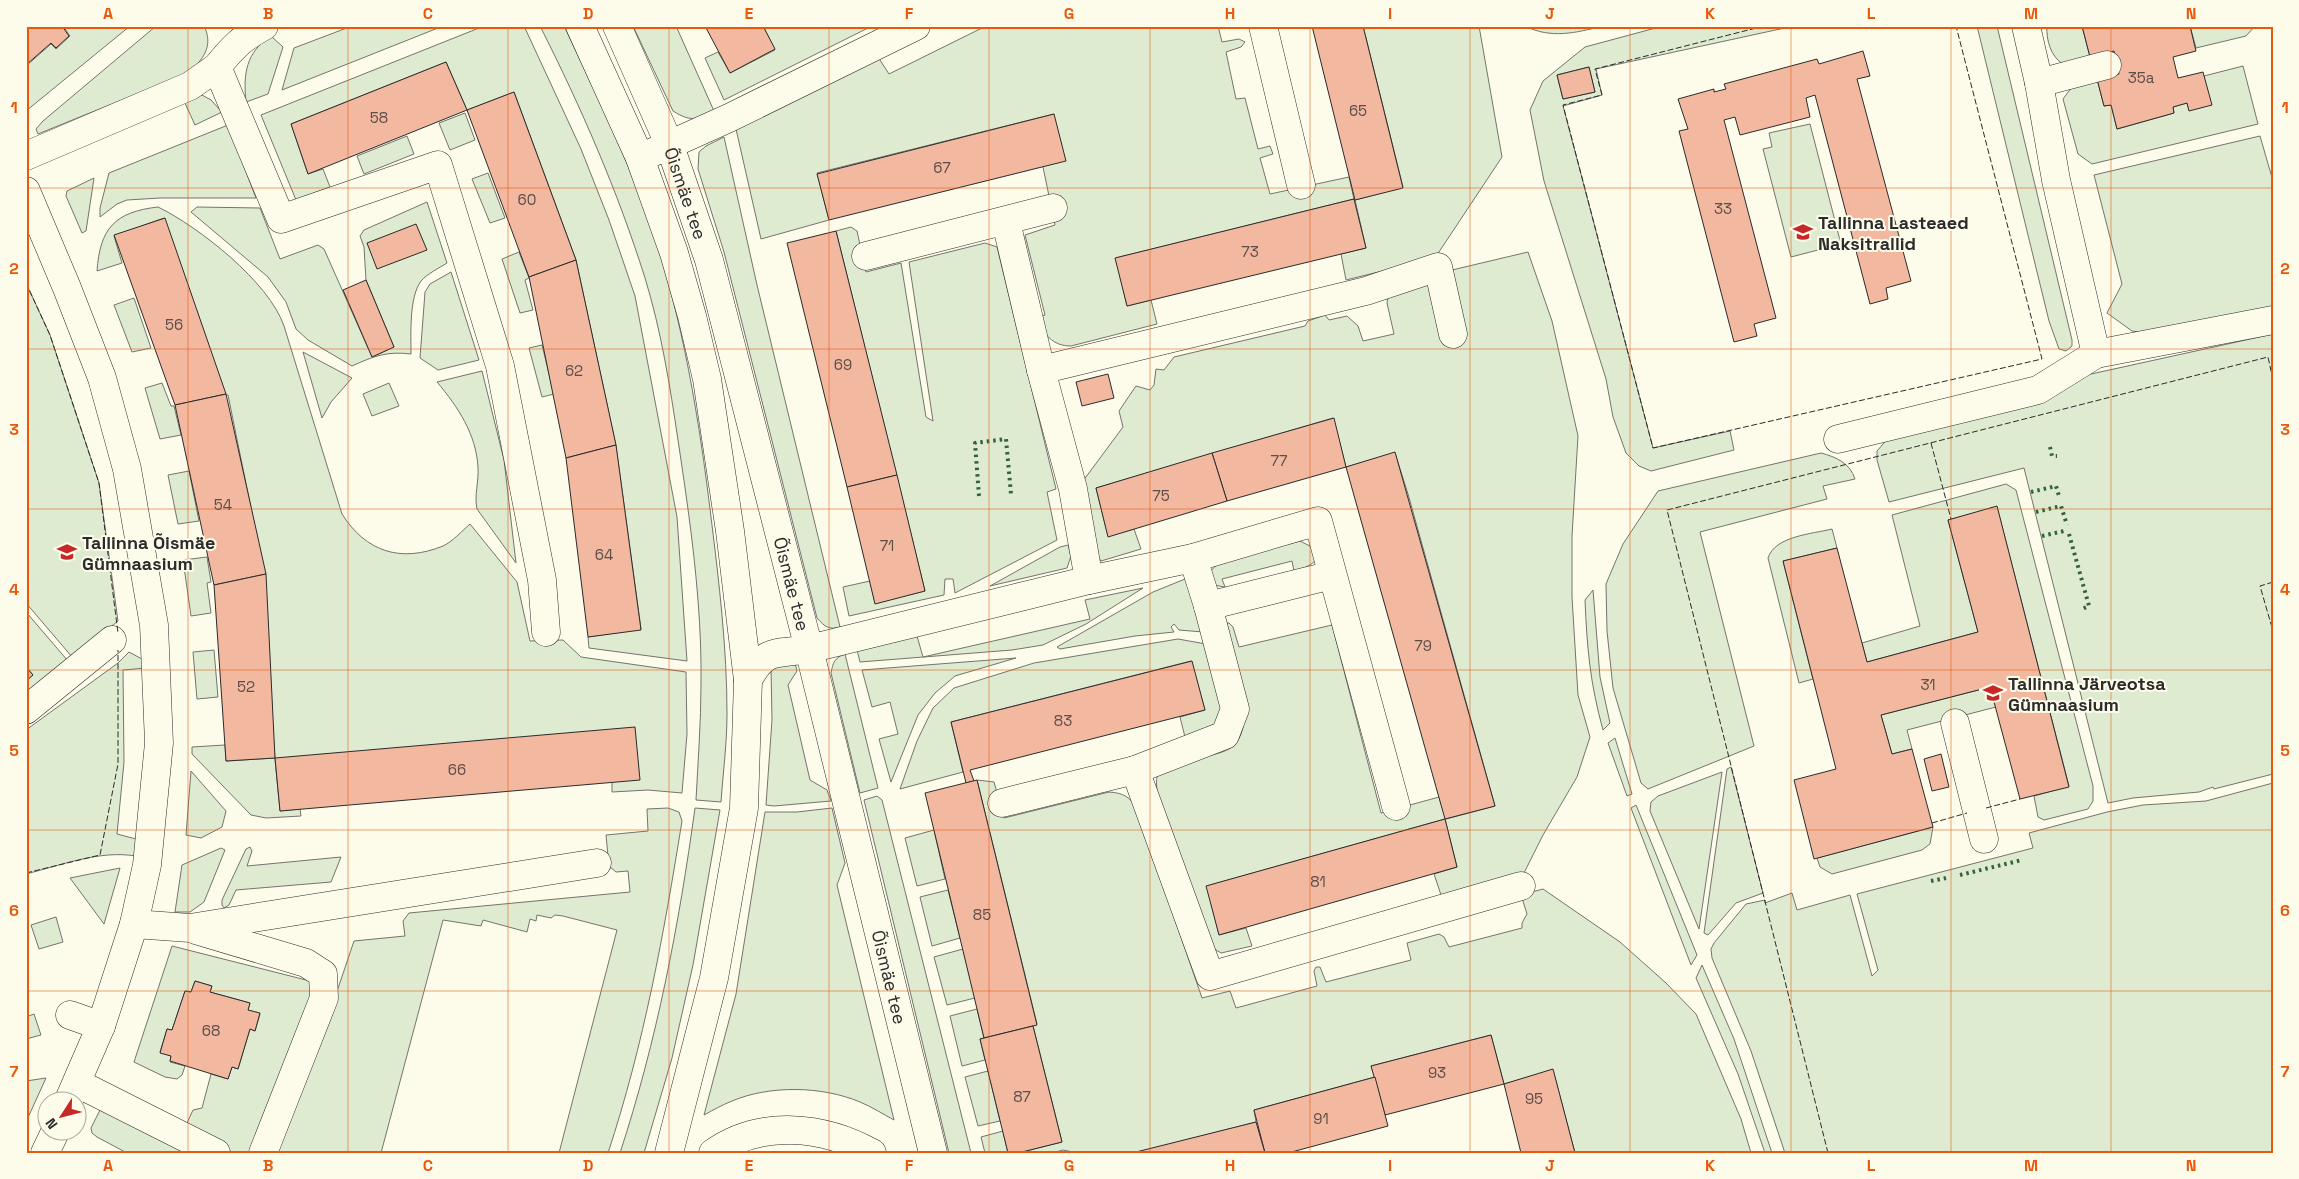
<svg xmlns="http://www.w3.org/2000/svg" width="2299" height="1179" viewBox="0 0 2299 1179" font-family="'Space Grotesk',sans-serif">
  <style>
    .green { fill: #deebd1; stroke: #74746e; fill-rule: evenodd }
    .building { fill: #f2b8a0; stroke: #2b2b2b }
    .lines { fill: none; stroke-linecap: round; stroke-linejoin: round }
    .minor-casing { stroke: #2b2b2b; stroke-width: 29 }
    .major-casing { stroke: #2b2b2b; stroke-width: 29 }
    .minor { stroke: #fdfbea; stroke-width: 28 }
    .major { stroke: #fdfbea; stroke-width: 28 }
    .hedge { stroke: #34623c; stroke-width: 4; stroke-dasharray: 2.5 4; stroke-linecap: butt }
    .fence { stroke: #2b2b2b; stroke-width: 1; stroke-dasharray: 6 2.5; stroke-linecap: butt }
    .grid { fill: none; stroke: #e8590c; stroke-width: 1; stroke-opacity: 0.55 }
    .labels { text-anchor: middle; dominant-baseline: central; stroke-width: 4; stroke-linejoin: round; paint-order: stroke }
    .number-label { font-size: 15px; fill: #5d4e48 }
    .street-label { font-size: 18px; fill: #2b2b2b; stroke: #fdfbea }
    .poi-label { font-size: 18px; font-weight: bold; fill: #2b2b2b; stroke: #fdfbea; text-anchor: start }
    .neatline { fill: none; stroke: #e8590c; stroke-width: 2 }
    .grid-label { font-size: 16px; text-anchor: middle; font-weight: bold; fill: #e8590c }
  </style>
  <rect width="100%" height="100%" fill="#fdfbea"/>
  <g class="green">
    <path d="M63,26H130L26,111V66L51,44L56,49L70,36Z"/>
    <path d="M156,26H204C214,46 203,60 188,73L38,134L36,129L43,121Z"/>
    <path d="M352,26H443L282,90L294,48Z"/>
    <path d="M484,26H524L581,149L609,220L635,296L677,517L687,661L589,648L588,637L641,629L616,446L576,260L514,92L467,110L446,62L291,124L308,174L323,169L330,187L296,200L261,115Z"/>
    <path d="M540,26H564C595,92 627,157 651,226C683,320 699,418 711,517C719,582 727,648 727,714C727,743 723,773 721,802L696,800C698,761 701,722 701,684C702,602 690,520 678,440C670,386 661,330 645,278C618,192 581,107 540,26Z"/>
    <path d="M633,26H676L714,111C696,120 691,122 673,111Z"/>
    <path d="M763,26H872L724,100L705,58L718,52L730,73L775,50Z"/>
    <path d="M986,26H1218L1222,42L1239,39L1245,42L1241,47L1226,52L1236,99L1245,98L1258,149L1270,146L1273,154L1260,158L1270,194L1349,177L1354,199L1116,258L1127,306L1151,300L1157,324L1071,346C1052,346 1044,334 1036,318L1045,315L1025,235L1055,225L1043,167L1054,114L817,173L829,220L761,239L736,129L878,57L889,74Z"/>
    <path d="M1363,26H1479L1502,157L1435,258L1346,280L1341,254L1366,248L1355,200L1403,187Z"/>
    <path d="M1525,26H1603C1575,33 1551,39 1525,26Z"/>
    <path d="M1663,26H1794L1596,69L1602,95L1563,106L1653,448L1730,431L1734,450L1651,471L1639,466L1626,453L1613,417L1606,379L1544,181L1530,110L1543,81L1585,47ZM1589,67L1595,92L1563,99L1557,75Z"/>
    <path d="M1977,26H1997L2072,340V346L2066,351L2059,349L2049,321Z"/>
    <path d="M2047,26H2082L2090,57L2063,64C2051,57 2046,40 2047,26Z"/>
    <path d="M2190,26H2255L2246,36L2196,48Z"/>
    <path d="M271,36L283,47L268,94L246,102C243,74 246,52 271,36Z"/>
    <path d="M2243,66L2258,124L2092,164L2078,154L2063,99L2072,87L2097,79L2104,106L2111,105L2117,129L2174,113L2173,107L2187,103L2189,110L2204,76Z"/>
    <path d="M202,95L211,100L222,112L195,125L184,101Z"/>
    <path d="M465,113L475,140L450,150L439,123Z"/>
    <path d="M1810,124L1841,244L1791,257L1763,149L1772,147L1769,133Z"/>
    <path d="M228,125L256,198H160L127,200L117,204L100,217V208L109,173Z"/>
    <path d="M407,136L414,154L364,174L357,156Z"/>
    <path d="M2260,136L2273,181V309L2152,334L2132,331L2107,313L2122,284L2094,175Z"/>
    <path d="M724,137L757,285L840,627C829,630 825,627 817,618L724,252L698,169L699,152L706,146Z"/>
    <path d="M488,173L505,218L490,223L472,179Z"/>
    <path d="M94,178L86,231L82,233L66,196L67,191Z"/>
    <path d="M427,202L447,263C439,268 427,274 421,281C409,297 411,334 411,354C387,351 374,356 352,366L308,340L296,329L286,302L268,277L191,212L197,207L260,208L280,259L318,245L324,249L372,357L394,347L366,280L364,247L360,236L364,230Z"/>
    <path d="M158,207C199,227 269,282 284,326L342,514C366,552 401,563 443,546C452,542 462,531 470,524L517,582L530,641L563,640L581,657L686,672L687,734L682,793L648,790L612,792V782L275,759L280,811L300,809L301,816L266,818L251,815L192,754V747L225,745L226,761L275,758L260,573L264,572L228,395H224L164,218L114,236L122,263L97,271C100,229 114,212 158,207Z"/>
    <path d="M851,227L857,231L866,272L901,263L926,417L933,421L909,262L985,243L997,247L1056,489L1047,492L1057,540L955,593L953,579H945L944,595L849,616L843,587L870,581L875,603L925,591L836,231Z"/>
    <path d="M519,252L529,278L525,280L533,310L520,313L502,259Z"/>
    <path d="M1528,252L1552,321L1578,436L1572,536V597L1578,695L1590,737L1577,777L1543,835L1524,873L1441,895L1434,874L1457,867L1445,819L1207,886L1219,935L1246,928L1252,946L1221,953L1213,948L1157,792C1157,786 1155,778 1159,773C1172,756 1226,760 1237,742C1243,733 1244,723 1245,712L1226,623H1229L1233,627L1239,647L1332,625L1381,813L1439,797L1446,819L1495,806L1408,494L1395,453L1346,467L1333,418L1096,488L1108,536L1134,529L1141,549L1101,561L1095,552L1080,485L1123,427L1119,411L1136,386L1150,390L1154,385L1156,369L1164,370L1174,357L1305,326L1308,321L1325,315L1329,320L1347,316L1358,326L1363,341L1394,334L1387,303L1389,291L1452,270Z"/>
    <path d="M451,272L479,360L438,370L420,358L425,292L430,284Z"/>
    <path d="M26,283L50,335L99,483L118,621L73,658L26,603Z"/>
    <path d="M134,298L151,348L132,352L114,305Z"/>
    <path d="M2273,334V774L2214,789L2213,787L2199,792L2133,798L2108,803L2024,468L1889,502L1877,460V451L1889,437L2082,376Z"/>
    <path d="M542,345L554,394L542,397L529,348Z"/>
    <path d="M303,352L352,378L331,402L322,418Z"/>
    <path d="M482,371L504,460L516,563L477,509C474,496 479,481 478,467C476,434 458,407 437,382Z"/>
    <path d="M162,383L171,406H174L181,435L160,439L145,388Z"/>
    <path d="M389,383L399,406L372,416L363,394Z"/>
    <path d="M1821,453C1836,457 1850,463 1855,479L1823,486L1827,499L1700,532L1754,746L1648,789L1641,783L1613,688L1607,631L1606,584L1623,544L1658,491Z"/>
    <path d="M189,471L199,521L178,524L168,475Z"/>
    <path d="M2006,484L2016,490L2093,786V801L2088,809L2044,820L2038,817L2034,796L2069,786L1997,507L1948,520L1978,632L1867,662L1862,643L1920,626L1892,515Z"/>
    <path d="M1832,529L1837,548L1783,561L1813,679L1799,683L1768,558C1775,536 1812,534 1832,529Z"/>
    <path d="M1300,541L1310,546L1317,558C1312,566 1304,568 1294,571L1292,561L1222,579L1225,587L1213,585L1210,572L1219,562Z"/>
    <path d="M1068,545L1071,556L1067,568L990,586L1060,547Z"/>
    <path d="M207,557L211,582L207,583L211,613L191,616L183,560Z"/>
    <path d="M1185,579L1196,586L1203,632L1179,630L1174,624L1171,627L1174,632L1135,636L1060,649L1057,647L1153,592Z"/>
    <path d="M1143,588L1086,624L1043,645L1012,650L860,662L857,650L917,636L923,657L1090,619L1085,600Z"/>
    <path d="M1593,590L1600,677L1610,723L1603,730C1590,683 1587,648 1585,600Z"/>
    <path d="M26,612L68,661L26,696V681L33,675L26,667Z"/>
    <path d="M1178,639L1206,644L1221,708L1215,724L1185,737L1180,717L1205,710L1191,661L951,722L963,772L900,789L917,741L933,708L954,688L1034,663Z"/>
    <path d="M214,650L218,697L197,699L193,652Z"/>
    <path d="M129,652L142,659L146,668L123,670L124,762L117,834L140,840L136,856C99,850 62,865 26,874V730L118,663Z"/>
    <path d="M845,654L878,788L860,793L831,673C833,663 834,658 845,654Z"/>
    <path d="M1016,658L955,676L935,693L918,715L891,782L879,739L898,734L890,702L872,707L862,670Z"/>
    <path d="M795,663L797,671L788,685L810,780L827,790L831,801L774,806L766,805L772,720L771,668Z"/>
    <path d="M1990,687L1996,707L1907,730L1912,749L1892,754L1881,715Z"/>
    <path d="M1615,738L1632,794L1627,796L1608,743Z"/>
    <path d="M1731,767L1763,893L1736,903L1708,935L1704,933L1727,769Z"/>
    <path d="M191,771L226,811L222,827L201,838L186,835Z"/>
    <path d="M1722,772L1699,929L1650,811L1651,802L1658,796Z"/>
    <path d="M977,780L994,782L1004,818L1109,792C1124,793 1130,797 1137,809L1202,998L1230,991L1236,1008L1317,986L1314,971L1316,967H1320L1326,982L1411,960L1407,943L1439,934L1444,937L1449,947L1522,928V923L1527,914L1521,895L1543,889L1620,942L1666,983L1696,1014L1741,1119L1751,1153H1575L1553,1070L1504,1084L1491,1035L1371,1066L1375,1077L1254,1110L1256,1122L1136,1153H1078L1063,1150L1052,1153H1018L1062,1142L1033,1026L1037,1024Z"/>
    <path d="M2273,783V1153H1785L1751,1051L1712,958L1711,949L1714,943L1746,904L1765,900V903L1792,893L1797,910L1850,895L1872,976L1878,970L1857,894L2033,848L2029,833L2107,812L2143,805L2206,801Z"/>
    <path d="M877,796L882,800L971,1153H949L864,800Z"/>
    <path d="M1636,805L1697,955L1691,965L1631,808Z"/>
    <path d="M668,808L679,812L682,821C664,933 644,1044 608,1153H559L617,930L563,916L555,915L551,918L537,915L536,921L530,919L527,932L483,920L481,926L443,920L381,1153H273L326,1024L354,941L405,936L403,921L409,913L630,892L628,871L616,872L609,866L606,835L648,831L647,809Z"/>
    <path d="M695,808L720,810L693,965L672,1058L644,1153H620C657,1040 679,925 695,808Z"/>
    <path d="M832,808L845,863L837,885L894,1120C883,1114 872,1107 860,1102C822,1086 770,1085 732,1101C722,1105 713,1110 704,1115L736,994L765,812H797Z"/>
    <path d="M1933,827L1930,844L1922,850L1832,874L1820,867L1817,858Z"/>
    <path d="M934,830L945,879L917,886L905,838Z"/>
    <path d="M250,847L252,851L247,866L341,857L331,882L236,890L229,905L224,908L222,905V900L246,849Z"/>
    <path d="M221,848L225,850L204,902L190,912H175L182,865Z"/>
    <path d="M120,868L104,924L70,878Z"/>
    <path d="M948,890L960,938L932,946L920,897Z"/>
    <path d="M56,917L63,942L39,949L31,925Z"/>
    <path d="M172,946L310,981L313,998L251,1153H234L186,1125L193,1110L202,1108L211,1074L228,1079L232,1067L238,1069L250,1029L255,1031L260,1014L248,1010L250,1003L210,992L212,986L195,981L191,992L185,991L172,1030L167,1029L160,1052L171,1056L170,1062L185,1066L182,1075L177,1079L165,1077L134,1062Z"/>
    <path d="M963,949L975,998L947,1005L934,957Z"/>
    <path d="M1702,965L1734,1039L1772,1153H1765L1738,1074L1696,978Z"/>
    <path d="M977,1009L984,1038L980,1039L985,1060L962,1066L950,1016Z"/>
    <path d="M34,1014L41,1035L26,1039V1017Z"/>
    <path d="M988,1071L1000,1121L978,1126L965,1077Z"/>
    <path d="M46,1078L26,1122V1081Z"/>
    <path d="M101,1108L186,1153H127L97,1137L92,1133L91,1128Z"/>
    <path d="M1003,1131L1008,1153H985L981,1137Z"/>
  </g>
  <g class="building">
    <path d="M26,26H62L69,36L56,48L51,43L26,65Z"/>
    <path d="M705,26H763L775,49L730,73Z"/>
    <path d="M1312,26H1363L1403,188L1355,200Z"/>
    <path d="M2082,26H2190L2196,51L2173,57L2178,78L2203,72L2212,105L2189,111L2187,103L2173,107L2174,113L2117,129L2111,105L2104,106L2097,79L2119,74L2114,51L2090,57Z"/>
    <path d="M1863,51L1870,76L1857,79L1911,281L1886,288L1888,299L1870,304L1815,95L1806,98L1810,117L1740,135L1735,117L1724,120L1776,318L1754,324L1757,336L1734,342L1679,131L1688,129L1678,99L1714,89V92L1726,89L1724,84L1817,59L1819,64Z"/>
    <path d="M446,62L467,110L308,174L291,124Z"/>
    <path d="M1589,67L1595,92L1563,99L1557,75Z"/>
    <path d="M514,92L576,260L529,277L467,110Z"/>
    <path d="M1054,114L1066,161L829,220L817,174Z"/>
    <path d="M1354,199L1366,248L1127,306L1115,258Z"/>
    <path d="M165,218L226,394L175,405L114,235Z"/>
    <path d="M416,224L427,250L377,269L367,243Z"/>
    <path d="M836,231L897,475L847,487L787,243Z"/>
    <path d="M576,260L616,445L566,458L529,277Z"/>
    <path d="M366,280L394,347L372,357L343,290Z"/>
    <path d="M1108,374L1114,398L1082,406L1076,382Z"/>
    <path d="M226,394L266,574L214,585L175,405Z"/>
    <path d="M1334,418L1346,467L1227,501L1212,453Z"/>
    <path d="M616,445L641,630L588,637L566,458Z"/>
    <path d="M1395,452L1495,806L1445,819L1346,467Z"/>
    <path d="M1212,453L1227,501L1108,537L1096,488Z"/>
    <path d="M897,475L925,591L875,604L847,487Z"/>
    <path d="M1997,506L2069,787L2020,799L1990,687L1881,715L1892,754L1912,749L1933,827L1814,859L1794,780L1836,769L1783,561L1837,548L1867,662L1978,632L1948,520Z"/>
    <path d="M266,574L275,758L226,761L214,585Z"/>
    <path d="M1192,661L1205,710L970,770L974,781L966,783L951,722Z"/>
    <path d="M26,667L33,675L26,681Z"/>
    <path d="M635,727L640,780L280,811L275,758Z"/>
    <path d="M1941,754L1949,787L1932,791L1924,759Z"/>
    <path d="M977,780L1037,1025L984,1038L925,793Z"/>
    <path d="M1445,819L1457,867L1219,935L1206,886Z"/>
    <path d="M195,981L212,986L210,992L250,1003L248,1010L260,1013L255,1031L250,1029L238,1069L232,1067L228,1079L170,1061L171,1056L160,1053L167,1029L172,1030L185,991L191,992Z"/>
    <path d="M1033,1026L1062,1142L1018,1153H1008L980,1039Z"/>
    <path d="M1491,1035L1504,1084L1385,1115L1371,1066Z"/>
    <path d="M1553,1069L1575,1153H1521L1504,1084Z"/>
    <path d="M1375,1077L1388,1126L1288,1153H1265L1254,1110Z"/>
    <path d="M1256,1122L1265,1153L1136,1152Z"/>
  </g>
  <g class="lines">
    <defs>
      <g id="minor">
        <path d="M264,26C243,37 232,48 217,67L281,219L438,165L500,366L542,580L546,632"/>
        <path d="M1263,26L1301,185"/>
        <path d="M2026,26L2039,83L2056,180L2096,354"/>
        <path d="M2039,83L2107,65"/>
        <path d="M26,156L190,86L217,67"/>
        <path d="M640,158L729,118L916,26"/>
        <path d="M26,191L67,288L102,378L127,469L154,625L159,743L147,865L134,924L101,1026L68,1102"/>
        <path d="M1006,222L1041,370L1073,489L1089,580"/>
        <path d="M866,256L1053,208"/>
        <path d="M1041,370L1366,291L1438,267L1453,334"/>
        <path d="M1838,439L2038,390L2096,354L2273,320"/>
        <path d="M1208,606L1332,575"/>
        <path d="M809,649L1089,580L1193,558L1318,521L1396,806"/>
        <path d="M26,710L112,640"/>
        <path d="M1955,723L1984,839"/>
        <path d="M1135,770L1210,976L1521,886"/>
        <path d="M1002,803L1135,770L1225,735L1235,709L1208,606L1193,558"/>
        <path d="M134,924L190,928L597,863"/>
        <path d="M196,930L306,963L323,974L324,998L263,1153"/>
        <path d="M70,1015L101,1026"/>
        <path d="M77,1083L216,1153"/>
        <path d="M45,1153L55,1132"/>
      </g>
      <g id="major">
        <path d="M580,26L640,158L674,253L692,316L707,379L730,531L748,680L744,808L714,978L669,1153"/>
        <path id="s1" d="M617,26L670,146L709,260L809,649L933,1153"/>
        <path d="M748,680C766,646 777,655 809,649"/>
        <path d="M713,1153C761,1119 824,1126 872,1153"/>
      </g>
    </defs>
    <use href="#minor" class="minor-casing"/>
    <use href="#major" class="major-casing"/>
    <use href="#minor" class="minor"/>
    <use href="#major" class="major"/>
    <g class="hedge">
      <path d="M2050,447L2052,456H2057"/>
      <path d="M2031,492L2056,486L2059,496"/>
      <path d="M979,496L975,443L1006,439L1011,494"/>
      <path d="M2036,512L2061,506L2067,525"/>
      <path d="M2069,534L2089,606L2082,609"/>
      <path d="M2042,536L2064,531"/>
      <path d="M1960,875L2022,860"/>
      <path d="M1931,881L1946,878"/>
    </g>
    <g class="fence">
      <path d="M1764,26L1595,69L1602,95L1563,105L1653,448L2042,359L1956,26"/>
      <path d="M26,283L50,335L99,483L118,633"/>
      <path d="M1931,443L1951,519"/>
      <path d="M2273,582L2260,586L2273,631"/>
      <path d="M1986,808L2020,799"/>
      <path d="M1932,823L1967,813"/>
      <path d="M26,873L100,855L118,764V650"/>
      <path d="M1828,1153L1667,510L2268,357L2273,380"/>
    </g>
  </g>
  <path class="grid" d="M188,26V1153M348,26V1153M508,26V1153M669,26V1153M829,26V1153M989,26V1153M1150,26V1153M1310,26V1153M1470,26V1153M1630,26V1153M1791,26V1153M1951,26V1153M2111,26V1153M26,188H2273M26,349H2273M26,509H2273M26,670H2273M26,830H2273M26,991H2273"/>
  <defs>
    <symbol id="school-bare" viewBox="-9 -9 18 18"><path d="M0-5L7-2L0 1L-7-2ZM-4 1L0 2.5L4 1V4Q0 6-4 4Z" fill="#c62828" stroke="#fdfbea" stroke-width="2.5" paint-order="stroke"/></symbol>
  </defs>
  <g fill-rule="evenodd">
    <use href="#school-bare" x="1789" y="218" width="28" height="28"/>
    <use href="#school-bare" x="53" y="538" width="28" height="28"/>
    <use href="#school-bare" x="1979" y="679" width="28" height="28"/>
  </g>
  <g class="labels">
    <g class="number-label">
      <text x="2141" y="77">35a</text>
      <text x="1358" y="110">65</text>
      <text x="379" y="117">58</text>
      <text x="942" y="167">67</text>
      <text x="527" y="199">60</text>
      <text x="1723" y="208">33</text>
      <text x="1250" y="251">73</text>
      <text x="174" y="324">56</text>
      <text x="843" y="364">69</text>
      <text x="574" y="370">62</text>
      <text x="1279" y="460">77</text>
      <text x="1161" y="495">75</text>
      <text x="223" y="504">54</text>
      <text x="887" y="545">71</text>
      <text x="604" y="554">64</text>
      <text x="1423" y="645">79</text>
      <text x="1928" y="684">31</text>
      <text x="246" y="686">52</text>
      <text x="1063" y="720">83</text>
      <text x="457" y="769">66</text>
      <text x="1318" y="881">81</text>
      <text x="982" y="914">85</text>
      <text x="211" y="1030">68</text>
      <text x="1437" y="1072">93</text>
      <text x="1022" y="1096">87</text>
      <text x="1534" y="1098">95</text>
      <text x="1321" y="1118">91</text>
    </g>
    <g class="street-label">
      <text stroke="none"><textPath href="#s1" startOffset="181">Õismäe tee</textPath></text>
      <text stroke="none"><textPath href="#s1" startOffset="586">Õismäe tee</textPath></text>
      <text stroke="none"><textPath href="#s1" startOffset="991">Õismäe tee</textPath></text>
    </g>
    <g class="poi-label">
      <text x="1818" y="222">Tallinna Lasteaed<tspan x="1818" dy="21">Naksitrallid</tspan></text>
      <text x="82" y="542">Tallinna Õismäe<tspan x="82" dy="21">Gümnaasium</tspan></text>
      <text x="2008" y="683">Tallinna Järveotsa<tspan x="2008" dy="21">Gümnaasium</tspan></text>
    </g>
  </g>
  <rect width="2299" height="1179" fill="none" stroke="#fdfbea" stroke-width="55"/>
  <g transform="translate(62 1116) rotate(234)"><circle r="24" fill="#fdfbea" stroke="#a9a89e"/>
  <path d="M0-4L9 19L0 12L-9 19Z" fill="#c62828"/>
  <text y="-8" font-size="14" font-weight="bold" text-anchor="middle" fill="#2b2b2b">N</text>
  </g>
  <rect x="28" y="28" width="2244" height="1124" class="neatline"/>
  <g class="grid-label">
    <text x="108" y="19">A</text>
    <text x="268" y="19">B</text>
    <text x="428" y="19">C</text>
    <text x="588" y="19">D</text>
    <text x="749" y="19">E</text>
    <text x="909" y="19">F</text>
    <text x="1069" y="19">G</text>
    <text x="1230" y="19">H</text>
    <text x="1390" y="19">I</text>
    <text x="1550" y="19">J</text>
    <text x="1710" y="19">K</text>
    <text x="1871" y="19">L</text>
    <text x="2031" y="19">M</text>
    <text x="2191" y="19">N</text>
    <text x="14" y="113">1</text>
    <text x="2285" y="113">1</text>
    <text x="14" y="274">2</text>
    <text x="2285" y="274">2</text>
    <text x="14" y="435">3</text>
    <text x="2285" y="435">3</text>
    <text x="14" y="595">4</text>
    <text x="2285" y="595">4</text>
    <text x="14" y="756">5</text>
    <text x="2285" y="756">5</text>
    <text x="14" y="916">6</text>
    <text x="2285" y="916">6</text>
    <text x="14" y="1077">7</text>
    <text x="2285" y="1077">7</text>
    <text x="108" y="1171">A</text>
    <text x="268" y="1171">B</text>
    <text x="428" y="1171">C</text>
    <text x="588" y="1171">D</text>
    <text x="749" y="1171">E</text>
    <text x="909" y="1171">F</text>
    <text x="1069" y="1171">G</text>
    <text x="1230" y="1171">H</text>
    <text x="1390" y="1171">I</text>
    <text x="1550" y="1171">J</text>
    <text x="1710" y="1171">K</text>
    <text x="1871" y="1171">L</text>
    <text x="2031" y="1171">M</text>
    <text x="2191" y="1171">N</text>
  </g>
</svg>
